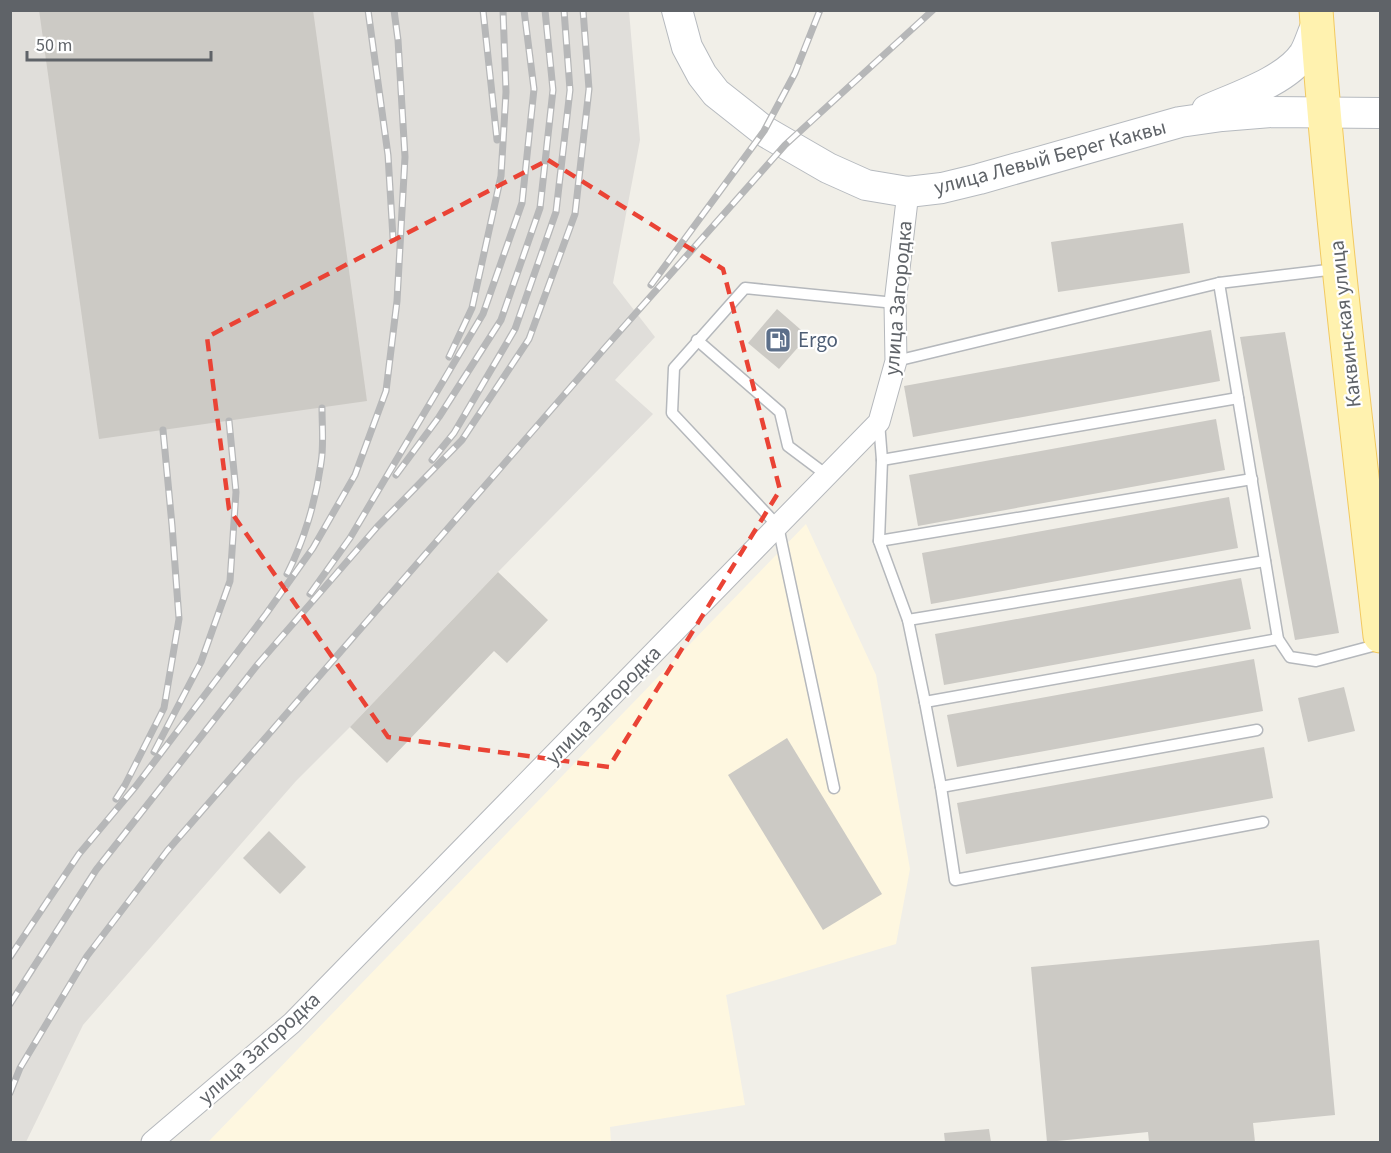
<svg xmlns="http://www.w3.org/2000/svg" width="1391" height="1153" viewBox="0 0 1391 1153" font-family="'Source Sans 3',sans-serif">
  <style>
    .commercial { fill: #fef7e0 }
    .industrial { fill: #e0deda }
    .building { fill: #cccac5 }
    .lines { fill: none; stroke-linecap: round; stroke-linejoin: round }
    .lane-casing { stroke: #b5b8bc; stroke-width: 13 }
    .street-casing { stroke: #b5b8bc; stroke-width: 23 }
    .secondary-casing { stroke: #b6babf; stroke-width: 32 }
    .primary-casing { stroke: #f2c960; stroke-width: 35 }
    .lane { stroke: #fff; stroke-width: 10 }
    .street { stroke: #fff; stroke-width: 21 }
    .secondary { stroke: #fff; stroke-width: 30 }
    .primary { stroke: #fff2af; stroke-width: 33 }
    .rail-casing { stroke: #b6b7b8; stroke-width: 7 }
    .rail { stroke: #fff; stroke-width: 4.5; stroke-dasharray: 14; stroke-linecap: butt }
    .marked { fill: none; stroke: #ea4335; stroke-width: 4.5; stroke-dasharray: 12 8; stroke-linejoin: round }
    .labels { text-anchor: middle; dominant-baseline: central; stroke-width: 4.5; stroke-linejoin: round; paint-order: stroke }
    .street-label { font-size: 21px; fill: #5f6368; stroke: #fff }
    .service-label { font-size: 21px; fill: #4e5e75; stroke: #fff; text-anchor: start }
  </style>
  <rect width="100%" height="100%" fill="#f1efe8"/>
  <path class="commercial" d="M806,524L876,675L910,869L896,944L726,995L745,1105L610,1127L611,1142H208Z"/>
  <path class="industrial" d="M10,11H629L640,140L613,283L655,337L615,380L653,414L498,572L350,727L296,781L83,1025L26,1142H10Z"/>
  <g class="building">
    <path d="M39,10H313L367,401L99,439Z"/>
    <path d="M1183,223L1190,273L1058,292L1051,242Z"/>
    <path d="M777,309L808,336L779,369L748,343Z"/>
    <path d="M1211,330L1220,381L913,437L904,386Z"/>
    <path d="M1285,332L1339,633L1295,640L1240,337Z"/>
    <path d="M1216,419L1225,470L918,526L909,475Z"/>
    <path d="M1229,497L1238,548L931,604L922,553Z"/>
    <path d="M498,572L548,620L507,663L494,651L387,763L350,727Z"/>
    <path d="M1241,578L1251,629L944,685L935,634Z"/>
    <path d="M1254,659L1263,711L957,767L947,715Z"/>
    <path d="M1344,687L1355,731L1308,742L1298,698Z"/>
    <path d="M787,738L882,894L823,930L728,775Z"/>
    <path d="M1264,747L1273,798L966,854L957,803Z"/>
    <path d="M269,831L306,867L280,894L243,858Z"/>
    <path d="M1319,940L1335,1115L1253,1123L1255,1142H1149L1148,1132L1047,1142L1031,967Z"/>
    <path d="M989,1129L991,1142H945L944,1133Z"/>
  </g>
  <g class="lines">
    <defs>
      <g id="lane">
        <path d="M1219,283L1278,639L1290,657L1316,661L1380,644"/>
        <path d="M697,340L780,412L788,446L828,476"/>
        <path d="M896,361L1219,283L1336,269"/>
        <path d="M879,422L882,460L879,541L908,620L925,702L941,787L955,880L1263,822"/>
        <path d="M882,460L1238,398"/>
        <path d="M879,541L1252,479"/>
        <path d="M908,620L1265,561"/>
        <path d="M925,702L1278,639"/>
        <path d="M941,787L1257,730"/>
        <path d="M834,788L778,526L672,413L674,368L745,288L895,303"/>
      </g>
      <path id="street" d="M152,1142L292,1023L879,422L896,361L895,303L908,192"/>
      <g id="secondary">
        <path d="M677,10L687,47L702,75L716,93L764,131L828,168L866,185L908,192L942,188L979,179L1180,122L1222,116L1272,112L1380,113"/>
        <path d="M1207,110C1236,97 1286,81 1304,54C1309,46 1312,34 1317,24"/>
      </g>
      <path id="primary" d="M1316,10C1331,220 1357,428 1380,636"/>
    </defs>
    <use href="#lane" class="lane-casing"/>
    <use href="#street" class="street-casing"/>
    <use href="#secondary" class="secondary-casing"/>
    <use href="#primary" class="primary-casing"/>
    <use href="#lane" class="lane"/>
    <use href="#street" class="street"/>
    <use href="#secondary" class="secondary"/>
    <use href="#primary" class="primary"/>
    <defs>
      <g id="rail">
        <path d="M368,10L388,155L393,238"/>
        <path d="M483,10L497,140"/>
        <path d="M651,285L764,131L795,73L820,10"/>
        <path d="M449,357L472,308L501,176L506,92L503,10"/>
        <path d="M432,460L454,433L515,329L556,212L570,90L564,10"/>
        <path d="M396,475L439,417L501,320L540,208L553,90L545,10"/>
        <path d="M287,574C304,541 316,500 321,463C324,445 322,426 322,408"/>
        <path d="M310,594L350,538L483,314L522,203L534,89L524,10"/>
        <path d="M154,752L201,662L230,581L236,492L229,421"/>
        <path d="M116,799L125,785L164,708L179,619L172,525L163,430"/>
        <path d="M10,957L79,854L136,786L266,614L313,548L355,475L386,391L397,301L405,157L398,40L394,10"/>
        <path d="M10,1004L96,870L258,664L377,527L462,440L529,339L575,214L589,89L583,10"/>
        <path d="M10,1093L20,1068L87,956L167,851L604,349L785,145L933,10"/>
      </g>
    </defs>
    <use href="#rail" class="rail-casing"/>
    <use href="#rail" class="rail"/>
  </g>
  <path class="marked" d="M548,160L723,269L780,490L609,767L388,737L229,509L207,337Z"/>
  <defs>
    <symbol id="fuel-square" viewBox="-11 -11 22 22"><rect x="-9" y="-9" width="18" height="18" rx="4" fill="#5c6f8a" stroke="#fff"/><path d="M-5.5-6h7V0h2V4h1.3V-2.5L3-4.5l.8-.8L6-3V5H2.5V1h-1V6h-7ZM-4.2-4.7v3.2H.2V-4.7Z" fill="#fff"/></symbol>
  </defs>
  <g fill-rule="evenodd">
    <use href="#fuel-square" x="763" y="325" width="30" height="30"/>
  </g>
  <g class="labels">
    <g class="street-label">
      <text transform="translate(1050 157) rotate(-15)">улица Левый Берег Каквы</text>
      <text transform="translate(898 298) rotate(-85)">улица Загородка</text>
      <text transform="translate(1345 324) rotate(-96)">Каквинская улица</text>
      <text transform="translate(603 705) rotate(-46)">улица Загородка</text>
      <text transform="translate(259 1048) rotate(-42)">улица Загородка</text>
    </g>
    <g class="service-label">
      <text x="798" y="340">Ergo</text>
    </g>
  </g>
  <rect width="1391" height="1153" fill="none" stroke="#5f6368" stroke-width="24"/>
  <path d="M27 51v9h184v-9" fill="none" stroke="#5f6368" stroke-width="3"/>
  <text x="36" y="51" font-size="18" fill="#5f6368" stroke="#ffffff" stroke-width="4.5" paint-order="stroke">50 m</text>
</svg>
